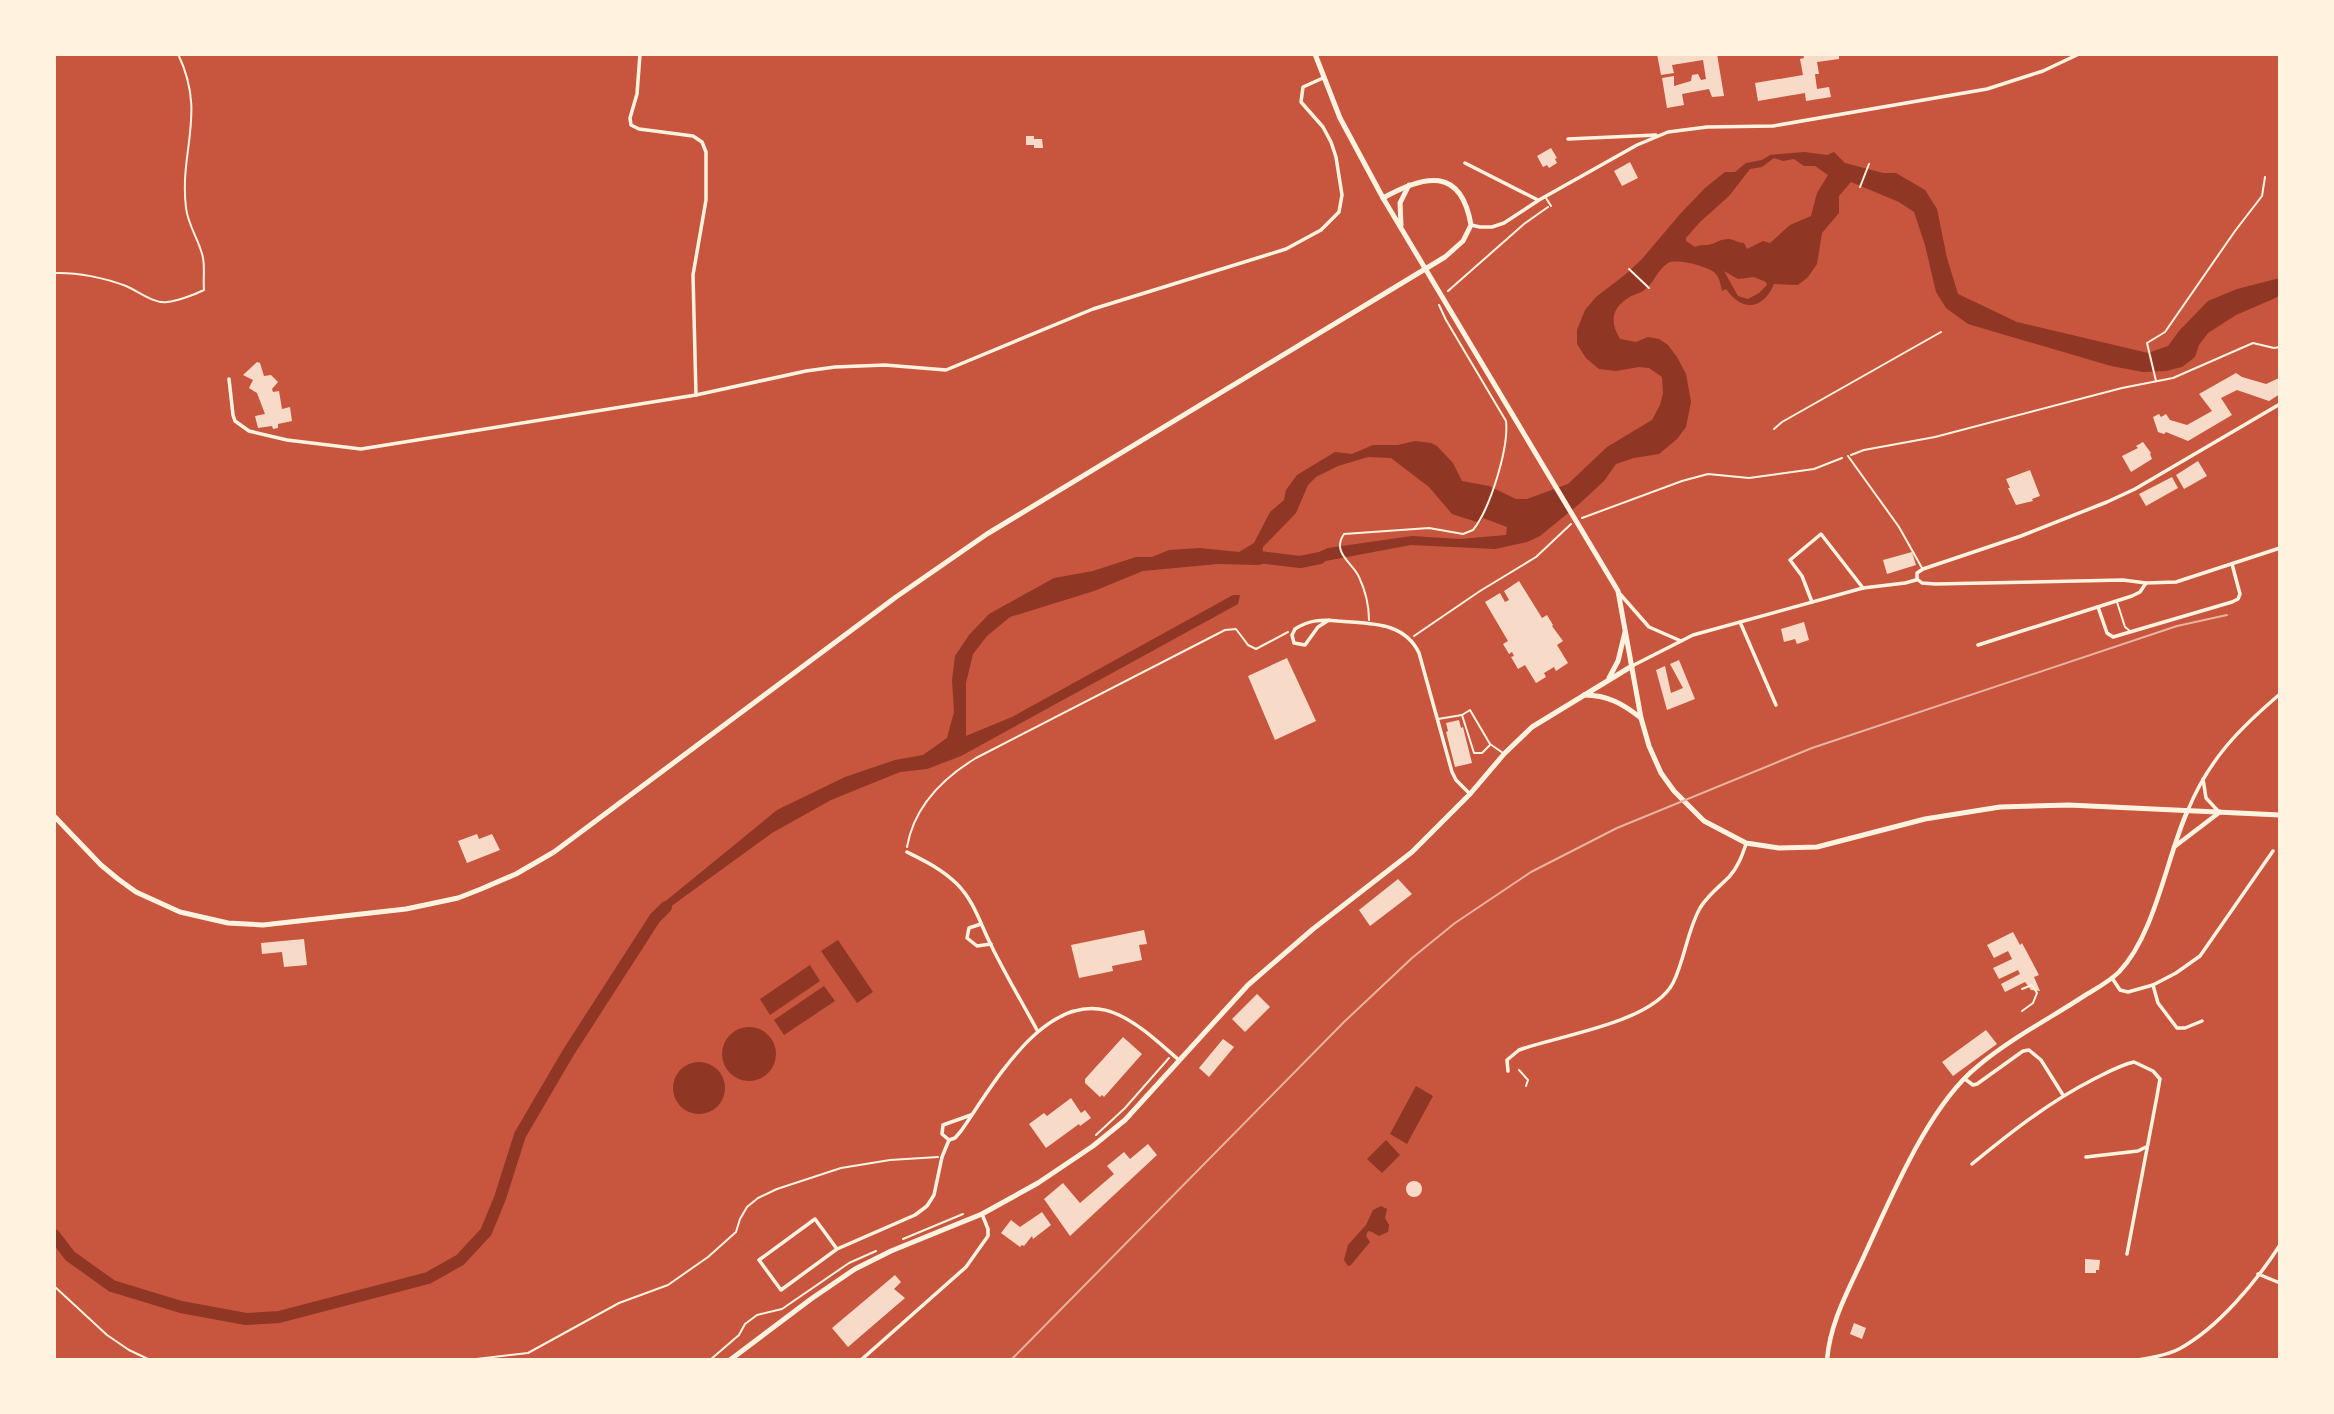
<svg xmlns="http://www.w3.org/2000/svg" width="2334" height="1414" viewBox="0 0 2334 1414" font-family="Lato,sans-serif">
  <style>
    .water { fill: #8f3625; fill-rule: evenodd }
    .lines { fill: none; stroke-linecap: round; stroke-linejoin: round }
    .river { stroke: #8f3625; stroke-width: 12 }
    .building { fill: #f7dbc8 }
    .path { stroke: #fff3e0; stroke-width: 2 }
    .service { stroke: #fff3e0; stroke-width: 2 }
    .minor { stroke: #fff3e0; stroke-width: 3.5 }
    .tertiary { stroke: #fff3e0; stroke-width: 4.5 }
    .primary { stroke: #fff3e0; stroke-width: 5 }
    .rail { stroke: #e9b49f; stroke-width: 2 }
  </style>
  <rect width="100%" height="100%" fill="#c8553d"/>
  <g class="water">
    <path d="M1804,152L1827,155L1834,152L1845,163L1883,173H1896L1925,190L1937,209L1947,258L1958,294L2017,322L2148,353L2168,346L2179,331L2208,301L2237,289L2280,278V296L2236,315L2208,333L2199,345L2195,357L2182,367L2166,371L2143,372L2111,366L1968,324L1946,308L1936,292L1925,245L1914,212L1899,202L1851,182L1839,196V213L1822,233L1817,264L1808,277L1798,285L1774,284C1763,310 1742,312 1726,289L1722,291C1720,283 1720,278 1714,272C1706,266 1676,258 1668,263C1656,271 1654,284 1643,291C1638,294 1632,295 1628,298C1611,309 1610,322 1620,339L1636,342L1648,337L1659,339L1668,345L1677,357L1686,374L1691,402L1686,427L1677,439L1659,454L1634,458L1616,464L1604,481L1578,505L1540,536L1527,542L1495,549L1411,545L1304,565L1303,559L1328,548L1412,536L1460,539L1506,535L1507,527L1483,518L1480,523L1452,514L1429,487L1391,458L1368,457L1338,466L1316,477L1308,485L1296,513L1263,547L1262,555L1274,560L1259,565L1218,564L1143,571L1094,591L1010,617L987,636L973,654L966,683V736L1012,717L1233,595H1240L1238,604L961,756L927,769L900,772L831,800L772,833L655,918L662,904L777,810L845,777L895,760L923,755L947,738L954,712L952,680L955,656L969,635L989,614L1054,578L1093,571L1136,557H1152L1169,550L1200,548L1239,552L1254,543L1270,512L1284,500L1286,490L1297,475L1335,452L1352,454L1373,445H1398L1415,441L1431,443L1437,446L1453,463L1462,481L1489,486L1516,499H1527L1568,484L1607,447L1652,420L1660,405L1663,393L1662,377L1649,368L1639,367L1616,371L1599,369L1586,358L1577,344V330L1585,310L1596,297L1626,274L1642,259L1681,213L1705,188L1725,172H1735L1746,163L1762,160L1770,155ZM1774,158L1783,161L1794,159L1804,166H1815L1828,175L1817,193L1811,216L1790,225L1770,243L1763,241L1747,249L1744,243C1738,243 1734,239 1728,239C1722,239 1717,242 1712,244C1706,246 1701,244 1695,247L1686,241V238L1700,222L1729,196L1750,169L1762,167ZM1724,271L1738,279L1754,277L1766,282L1767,285L1759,293L1748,299L1738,296Z"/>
    <path d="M838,940L873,992L857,1003L821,951Z"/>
    <path d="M810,965L820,981L770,1015L760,999Z"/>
    <path d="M824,986L835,1001L784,1035L774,1020Z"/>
    <circle cx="749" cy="1054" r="27"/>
    <circle cx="699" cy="1088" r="26"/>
    <path d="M1416,1086L1433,1096L1407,1144L1390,1134Z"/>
    <path d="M1386,1140L1400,1155L1382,1173L1367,1159Z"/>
    <path d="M1381,1206L1387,1209L1385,1218L1389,1225L1388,1232L1379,1236L1372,1232L1368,1231L1366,1236L1370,1242L1351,1265L1348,1266L1344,1260L1348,1245L1366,1225L1373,1210Z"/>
  </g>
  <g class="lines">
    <g class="river">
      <path d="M1259,557L1300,562L1320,558"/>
      <path d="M54,1235L70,1256L112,1286L181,1307L246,1319L279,1317L428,1278L460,1260L486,1232L500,1198L520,1135L568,1053L655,918L666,907"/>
    </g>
  </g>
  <g class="building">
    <path d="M1657,54H1717L1724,96L1712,97L1709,89L1682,94L1684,105L1667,108L1662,78L1674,76V86L1691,81L1692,75L1698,74L1701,80L1706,79L1703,60L1672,65L1674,73L1661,75Z"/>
    <path d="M1803,54H1839V59L1817,62L1819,74H1815L1817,89L1829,87L1831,97L1806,101L1805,93L1758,101L1755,83L1803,75L1800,59L1804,58Z"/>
    <path d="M1026,136H1034V139H1042L1043,148H1034V145H1026Z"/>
    <path d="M1551,148L1557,158L1555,159L1557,163L1549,168L1547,165L1543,167L1537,156Z"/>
    <path d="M1630,162L1638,178L1622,186L1614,171Z"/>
    <path d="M257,362L260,363L264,376L271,375L278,382L272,389L273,392L279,391L282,409L290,407L292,421L278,424V428L273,429L272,426L258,428L255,416L265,414L257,393L249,388L253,380L243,375Z"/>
    <path d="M2236,373L2242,377L2266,384L2279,378L2280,394L2269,401L2237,390L2221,398L2232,415L2188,441L2166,432L2164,434L2158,432L2153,417L2159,414L2161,417L2166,414L2170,420L2187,425L2212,411L2199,394Z"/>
    <path d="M2143,442L2151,453L2150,454L2152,459L2131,472L2122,456L2138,448L2136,446Z"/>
    <path d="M2198,461L2207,476L2184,489L2176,475Z"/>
    <path d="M2030,470L2040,496L2032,499L2033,501L2016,505L2008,488H2010L2006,479Z"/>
    <path d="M2172,477L2178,488L2146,506L2139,494Z"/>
    <path d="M1912,552L1916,565L1887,574L1883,560Z"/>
    <path d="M1519,581L1542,618L1547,615L1553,625L1552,626L1563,641L1557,645L1568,663L1556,671L1554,667L1544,673L1546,677L1536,683L1525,665L1518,669L1511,657L1514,656L1512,652L1509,654L1503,644L1508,641L1485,602L1500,593L1505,602L1509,600L1504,591Z"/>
    <path d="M1804,622L1809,640L1797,644L1795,639L1784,642L1781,629Z"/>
    <path d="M1287,658L1316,721L1275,740L1248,676Z"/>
    <path d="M1679,660L1695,699L1667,710L1656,670L1665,666L1671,693L1683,688L1670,664Z"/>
    <path d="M1459,720L1461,728L1463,727L1472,763L1455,767L1446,732L1448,731L1446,723Z"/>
    <path d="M477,834L479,839L492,834L500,850L467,863L458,841Z"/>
    <path d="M1398,879L1412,894L1370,926L1359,910Z"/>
    <path d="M1144,930L1147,944L1139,945L1142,960L1112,966L1113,971L1079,978L1071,945Z"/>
    <path d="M2013,932L2020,945L2022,943L2039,975L2034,977L2040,991L2031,990L2025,982L2005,992L2001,984L2020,974L2018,970L1999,979L1993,968L2012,959L2008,951L1994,958L1987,945Z"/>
    <path d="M304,939L307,965L284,967L282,952L262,954L261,943Z"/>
    <path d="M1257,994L1270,1007L1245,1032L1232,1019Z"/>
    <path d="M1986,1030L1997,1044L1953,1076L1942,1062Z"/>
    <path d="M1123,1037L1142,1054L1104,1097L1102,1095L1100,1097L1085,1083V1079Z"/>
    <path d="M1223,1039L1234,1047L1209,1077L1199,1068Z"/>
    <path d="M1071,1098L1081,1113L1085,1110L1091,1118L1080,1126L1079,1124L1046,1148L1029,1124L1044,1113L1047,1116Z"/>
    <path d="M1148,1144L1157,1155L1070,1236L1044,1199L1063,1183L1080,1203L1114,1174L1107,1166L1124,1152L1130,1159Z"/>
    <circle cx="1414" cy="1189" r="8"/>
    <path d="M1042,1212L1051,1225L1033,1239L1032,1236L1024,1246L1022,1245L1020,1247L1001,1233L1011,1220L1020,1227Z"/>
    <path d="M2085,1259L2100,1260L2099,1270H2096V1273H2085Z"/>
    <path d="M895,1275L901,1282L894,1289L905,1298L848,1347L832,1328Z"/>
    <path d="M1854,1323L1866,1328L1862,1339L1850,1334Z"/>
  </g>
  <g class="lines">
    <g class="path">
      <path d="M1860,187L1869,164"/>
      <path d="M1629,269L1649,288"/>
      <path d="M54,273C77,272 105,278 126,286C138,291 154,304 167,302C177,301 194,295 204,290C203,280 205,269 203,258C200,241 188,226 186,208C179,150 207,114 178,54"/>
      <path d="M1448,291L1524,224L1548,207"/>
      <path d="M2156,381L2147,343L2165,332L2235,231L2262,196L2265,177"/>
      <path d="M1774,429L1782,422L1941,332"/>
      <path d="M1851,455L1864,450L1935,437L2122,388L2173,378L2253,343L2274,348L2280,347"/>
      <path d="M1582,518L1682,481L1708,474L1749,478L1814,469L1842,458"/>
      <path d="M1369,620C1369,604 1366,592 1359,577C1353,563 1331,553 1344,534L1429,528L1463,534L1473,530C1490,509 1509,448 1506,421L1446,320L1439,305"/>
      <path d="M1414,636L1480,591L1536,557L1571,524"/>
      <path d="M907,847C914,807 943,778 976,758L1225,630L1236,629L1248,645L1256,649L1288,632"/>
      <path d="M1096,1135L1125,1108L1169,1058"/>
      <path d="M903,1239L963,1214"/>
      <path d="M54,1286L107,1335L129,1350L150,1360"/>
      <path d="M468,1360L528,1353L619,1303L668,1285L708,1257L736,1232L740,1219L747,1207L758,1198L777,1189L841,1168L890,1160L938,1157"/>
      <path d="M710,1360L739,1335L745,1324L757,1315L782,1309L849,1263L876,1251"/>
    </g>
    <g class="service">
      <path d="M1546,198L1551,206"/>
      <path d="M1848,456L1899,527L1922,568"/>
      <path d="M2117,602L2125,627L2130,631"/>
      <path d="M1462,715L1474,753H1482L1490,745"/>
      <path d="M1438,719L1462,715L1470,710L1490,744L1503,753"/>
      <path d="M2022,989L2032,985L2037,993L2033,1003L2022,1011"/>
      <path d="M1519,1070L1528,1080L1526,1086"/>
    </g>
    <g class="minor">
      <path d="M640,54L637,94L630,118L631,125L639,129L693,136L702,142L706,152V200L693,275L696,395"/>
      <path d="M1568,139L1656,135"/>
      <path d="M1465,163L1538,200"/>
      <path d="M1471,225L1480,227H1492L1504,223L1539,200L1637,145L1668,132L1707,127L1773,126L1987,89L2043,71L2079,54"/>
      <path d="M229,379L233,415L235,421L249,431L287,440L361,449L696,395L806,371L835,367L885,365L946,370L1093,309L1286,249L1321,230L1339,212L1342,195L1336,157L1331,142L1323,127L1301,102L1303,87L1323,78"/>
      <path d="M1917,579V573L1923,569L2021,536L2107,502L2135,489L2280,404"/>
      <path d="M1917,579L1922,583L1935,584L2123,580L2146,583L2176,582L2280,548"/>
      <path d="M1620,594L1649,627L1681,641"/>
      <path d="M1812,602L1802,576L1790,560L1821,534L1863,588"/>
      <path d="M2098,607L2107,633L2113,637L2232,602L2238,599L2240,594L2232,564"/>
      <path d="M1329,620L1318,627L1305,645L1294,643L1292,635L1295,629C1309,620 1322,619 1338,621C1369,624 1404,621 1419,653L1452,772L1456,780L1470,794"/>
      <path d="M1740,622L1776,705"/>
      <path d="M1978,645L2132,596L2140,592L2146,583"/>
      <path d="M1632,666L1693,635L1863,588L1905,583L1916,580"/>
      <path d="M2203,779L2206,798L2219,812"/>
      <path d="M2188,810C2209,759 2239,729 2280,694"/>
      <path d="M907,852C925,861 942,869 957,884C974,901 980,923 991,945C1005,974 1022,1002 1037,1030"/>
      <path d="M981,924L969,928L967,938L977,946L991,944"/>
      <path d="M2112,978L2120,990L2128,992L2153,985L2176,973L2200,956L2273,851"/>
      <path d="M2153,985L2158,1003L2177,1028H2185L2202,1021"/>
      <path d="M1508,1071L1507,1060L1519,1050C1560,1035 1652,1023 1673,983C1685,959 1687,931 1700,908C1708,895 1719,887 1729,877C1738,867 1742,856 1746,844"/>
      <path d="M1965,1079L1973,1085L1977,1084L2023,1051L2029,1050L2041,1060L2063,1095"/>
      <path d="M949,1140L942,1134L943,1125L971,1115"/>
      <path d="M2086,1157L2138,1151L2146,1147"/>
      <path d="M1972,1164C2011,1132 2049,1102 2094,1079C2106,1073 2120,1065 2134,1062L2153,1071L2160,1079L2157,1096L2127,1254"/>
      <path d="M837,1249L815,1219L759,1260L781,1290L837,1249L915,1215L927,1206L934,1195L942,1157L949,1140L955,1138L961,1131C994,1084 1049,982 1119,1015C1142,1026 1160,1044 1179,1060"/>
      <path d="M2258,1274L2280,1283"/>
      <path d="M861,1360L966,1267L988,1236V1229L982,1214"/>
      <path d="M2138,1360C2150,1358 2168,1355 2179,1349C2218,1328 2256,1282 2280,1245"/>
    </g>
    <g class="tertiary">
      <path d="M2174,847L2220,812"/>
      <path d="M1827,1360C1830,1322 1849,1289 1864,1256C1891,1198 1928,1106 1978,1066C2010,1039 2049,1019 2084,996C2095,989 2109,982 2119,972C2155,934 2166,860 2187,812"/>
    </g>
    <g class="primary">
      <path d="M1315,54L1340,118L1383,198L1618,591L1641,718L1649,746L1661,773L1674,791L1704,821L1746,843L1779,848L1817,847L1925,819L2000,807L2069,805L2280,815"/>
      <path d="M1401,225L1400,203L1409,185"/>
      <path d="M1609,678L1618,661L1625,632"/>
      <path d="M1584,695C1608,695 1623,704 1641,718"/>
      <path d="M54,816L101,865L118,879L136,892L180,912L228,923L263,925L406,909L458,898L481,889L516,874L554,852L896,597L987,534L1445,257L1463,241L1471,225C1461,166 1424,175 1383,198"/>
      <path d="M730,1360L811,1299L855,1269L891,1251L982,1214L1038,1183L1093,1146L1125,1120L1248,985L1313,929L1412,852L1470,794L1504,754L1532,727L1632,666"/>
    </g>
    <path class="rail" d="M1011,1360L1344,1022L1412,958L1455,923L1531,872L1617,828L1812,748L2177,626L2227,615"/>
  </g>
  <rect width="2334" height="1414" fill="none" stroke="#fff3e0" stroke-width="112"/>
</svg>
